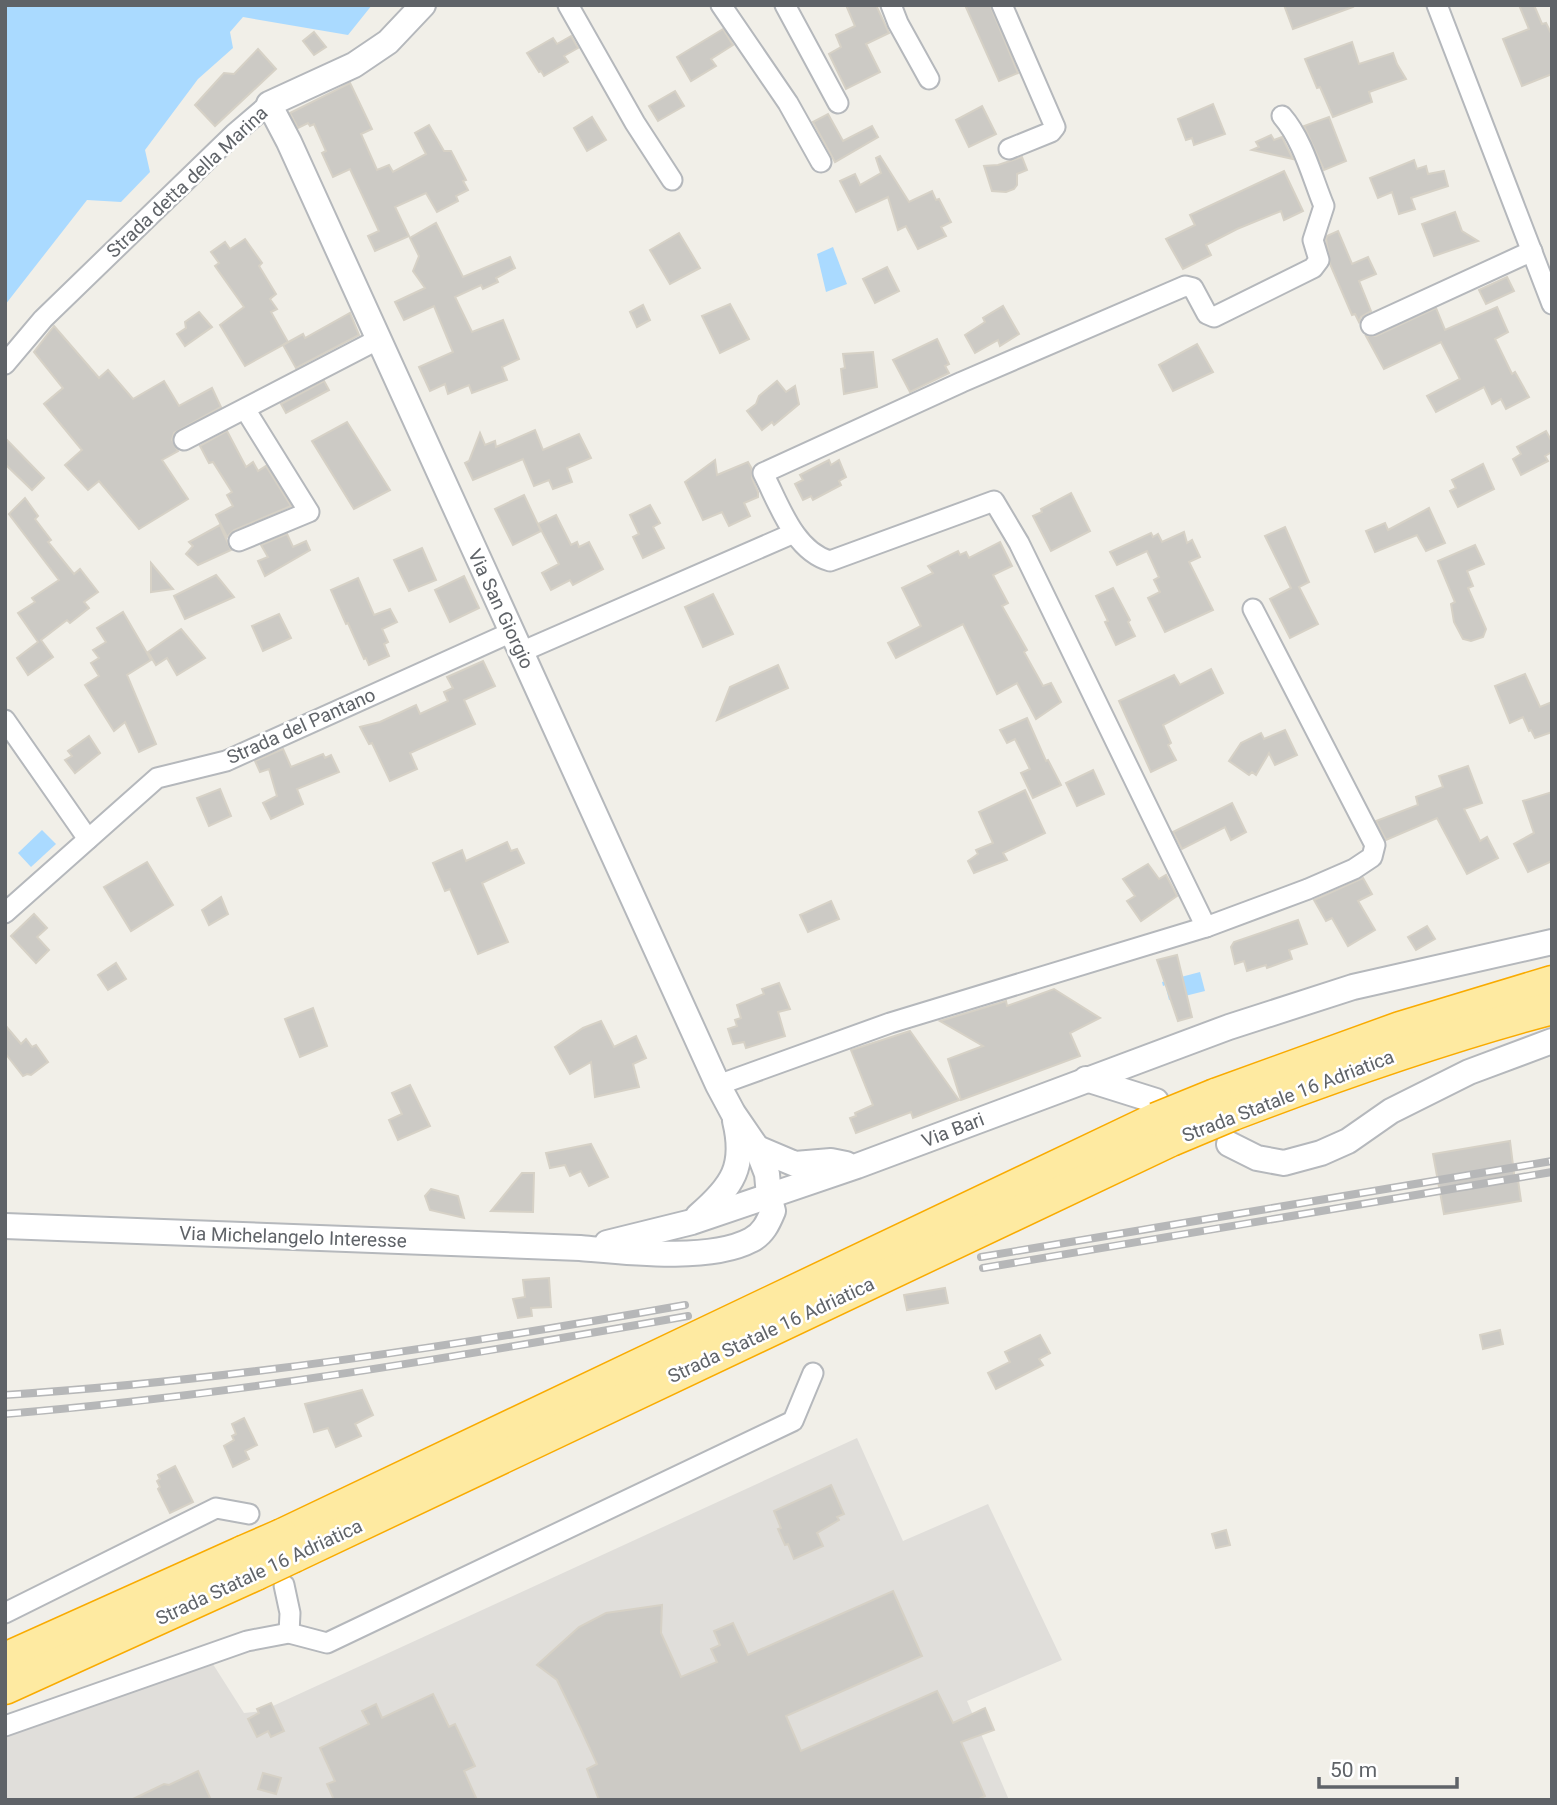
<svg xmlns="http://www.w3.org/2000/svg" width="1557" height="1805" viewBox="0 0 1557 1805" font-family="Roboto,sans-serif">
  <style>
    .industrial { fill: #e0deda }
    .water { fill: #aadaff }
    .building { fill: #cccac5; stroke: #d6d1c6; stroke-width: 2 }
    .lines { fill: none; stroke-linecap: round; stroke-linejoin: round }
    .minor-casing { stroke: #b5b8bc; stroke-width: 23 }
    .tertiary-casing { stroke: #b5b8bc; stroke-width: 28 }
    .trunk-casing { stroke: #f9ab00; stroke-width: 35 }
    .minor { stroke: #fff; stroke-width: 19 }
    .tertiary { stroke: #fff; stroke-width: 24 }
    .trunk { stroke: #feeaa1; stroke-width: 32 }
    .rail-casing { stroke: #b6b7b8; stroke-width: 8 }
    .rail { stroke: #fff; stroke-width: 5; stroke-dasharray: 16; stroke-linecap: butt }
    .trunk-bridge-casing { stroke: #f9ab00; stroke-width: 35; stroke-linecap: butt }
    .trunk-bridge { stroke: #feeaa1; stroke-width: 32 }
    .labels { text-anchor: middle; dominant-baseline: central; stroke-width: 5; stroke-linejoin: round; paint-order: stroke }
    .street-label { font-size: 19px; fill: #5f6368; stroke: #fff }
  </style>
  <rect width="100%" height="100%" fill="#f1efe8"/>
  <path class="industrial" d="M857,1438L903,1541L988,1504L1062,1660L967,1701L1009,1800H5V1722L204,1650L244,1713L262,1711Z"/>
  <g class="water">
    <path d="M5,5H372L348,35L243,17L230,32L233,48L198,79L145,150L150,172L121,202L87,200L5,305Z"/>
    <path d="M833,247L847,284L826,292L817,254Z"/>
    <path d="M42,830L56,844L31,867L18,853Z"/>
    <path d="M1200,972L1205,991L1169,1000L1166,988L1169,987L1168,984L1163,986L1162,982Z"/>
  </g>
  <g class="building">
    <path d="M846,5H876L889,33L866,44L880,72L846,89L829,54L841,47L836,35L855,26Z"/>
    <path d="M965,5H990L1018,73L999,81Z"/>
    <path d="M1284,5H1352L1353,7L1293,29Z"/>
    <path d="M1519,5H1534L1542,24L1546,23L1552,35V74L1522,86L1503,39L1529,29Z"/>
    <path d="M723,29L733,45L711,59L716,66L691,81L677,57Z"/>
    <path d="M314,32L326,47L314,55L303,41Z"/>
    <path d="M571,36L578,48L564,56L568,62L544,76L541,71L539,72L527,53L553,38L557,44Z"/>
    <path d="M1352,42L1359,64L1393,53L1397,64L1406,79L1369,92L1372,102L1333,117L1320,87L1317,88L1305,59Z"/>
    <path d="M258,49L276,69L215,126L195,105L224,73L234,74Z"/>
    <path d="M350,83L372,129L361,134L377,170L389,165L393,172L426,154L415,133L429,125L444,151H451L466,180L463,181L468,190L456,196L458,201L437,212L426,193L395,207L409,236L375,251L368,236L379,231L350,169L333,177L322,153L326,151L314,124L310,126L308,123L298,128L290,113Z"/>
    <path d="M675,91L684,106L658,121L649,106Z"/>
    <path d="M1213,104L1225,134L1194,145L1192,138L1186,140L1178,119Z"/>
    <path d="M982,106L996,134L969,147L956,120Z"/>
    <path d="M828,114L843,141L872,126L878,137L835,162L813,122Z"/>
    <path d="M592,117L606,140L587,151L574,128Z"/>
    <path d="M1329,117L1346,161L1324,170L1304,126Z"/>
    <path d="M1271,135L1274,140L1282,137L1293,159L1252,150L1259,147L1256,142Z"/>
    <path d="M880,156L909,202L932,191L936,200L939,199L951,222L941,227L946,236L918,249L906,226L898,230L888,197L856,212L840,181L855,174L860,185L881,173L876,158Z"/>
    <path d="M1022,157L1027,170L1017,174V185L1014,189L1006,192L992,191L984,166L998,165Z"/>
    <path d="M1414,160L1417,169L1426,166L1428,174L1444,171L1448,186L1411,198L1415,209L1399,214L1392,192L1378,198L1370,178Z"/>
    <path d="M1284,171L1303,211L1284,220L1281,211L1237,229L1206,245L1211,255L1183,269L1166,239L1195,225L1190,215Z"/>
    <path d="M1455,212L1462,231L1478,241L1434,256L1422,224Z"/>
    <path d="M436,223L463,277L510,257L515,268L496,278L498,282L483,289L481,285L455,297L472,332L503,320L519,359L502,367L507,380L472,393L469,385L448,394L445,384L430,391L419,367L453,352L434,306L404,320L395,302L425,288L413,271L419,256L410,238Z"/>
    <path d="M1338,231L1352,264L1368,257L1376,274L1359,281L1371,311L1361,317L1359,322L1355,314L1352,315L1330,264L1326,239L1327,236Z"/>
    <path d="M679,233L700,268L670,284L650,250Z"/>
    <path d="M245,239L262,263L259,266L276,294L270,299L277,309L271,312L288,342L245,366L220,325L244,307L215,266L219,263L211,252L225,242L230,249Z"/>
    <path d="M887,267L899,291L875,303L863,279Z"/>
    <path d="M1507,277L1514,291L1486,304L1479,290Z"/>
    <path d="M730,304L749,339L720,353L702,316Z"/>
    <path d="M643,305L650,320L637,327L630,312Z"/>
    <path d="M1003,306L1019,334L1000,346L998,340L975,353L965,335L985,322L983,318Z"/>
    <path d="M1497,307L1508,332L1495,339L1512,374L1515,372L1529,397L1506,409L1501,399L1492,404L1484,387L1436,412L1427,396L1460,379L1441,342L1384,369L1366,336H1376L1436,308L1445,330Z"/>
    <path d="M199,312L212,327L185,346L177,334L186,328L185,322Z"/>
    <path d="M350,313L359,335L296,368L283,345L303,334L305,338Z"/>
    <path d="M54,326L99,378L108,370L133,399L164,381L179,406L212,388L221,407L174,433L172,440L178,451L162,460L188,499L139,529L99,481L88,490L65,465L82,450L44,404L63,388L34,352Z"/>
    <path d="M937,339L949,364L945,366L949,373L910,392L893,360Z"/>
    <path d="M1197,344L1213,372L1173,391L1159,365Z"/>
    <path d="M873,352L877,387L844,394L841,369L845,368L843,354Z"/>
    <path d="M324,381L329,390L286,413L281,404Z"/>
    <path d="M777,381L786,392L795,386L799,404L774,425L772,422L762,430L747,411L756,404L759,396Z"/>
    <path d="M347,422L390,490L354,509L312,441Z"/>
    <path d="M535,430L543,450L579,434L591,458L567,468L572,482L553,489L549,480L534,486L523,459L473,480L465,463L469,461L480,433L485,445L495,441L496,447Z"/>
    <path d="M227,431L246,467L253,462L258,471L266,466L291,506L234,530L227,537L216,515L233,506L227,495L232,492L213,462L209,463L200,446Z"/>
    <path d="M1546,431L1552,442V452L1545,456L1548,461L1521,475L1513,459L1521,454L1517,447Z"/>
    <path d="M5,438L44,478L32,490L5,464Z"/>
    <path d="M715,460L717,475L748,462L752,469V478L758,492V497L744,503L750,516L729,526L722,512L703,520L685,482Z"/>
    <path d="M829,460L831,465L839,460L846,477L839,481L841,485L813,500L811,496L803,500L795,484L803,480L800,475Z"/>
    <path d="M1483,464L1494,489L1458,507L1450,491L1456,488L1452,480Z"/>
    <path d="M1071,493L1090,531L1051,551L1033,516L1042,512L1041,509Z"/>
    <path d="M524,495L541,531L513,545L495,509Z"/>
    <path d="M25,498L38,516L35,519L51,540L48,542L74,574L80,569L98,592L84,602L89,608L70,623L67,620L41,640L53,657L28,675L17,658L38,642L18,613L35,602L32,598L59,580L9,514Z"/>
    <path d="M650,505L660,523L653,527L664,548L643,558L633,537L639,534L630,515Z"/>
    <path d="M1429,508L1445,543L1426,551L1417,535L1375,552L1366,531L1385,523L1388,530Z"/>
    <path d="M556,515L571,545L577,542L579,547L589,542L603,569L573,585L570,580L551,590L542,573L559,564L538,524Z"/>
    <path d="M220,525L231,550L198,565L186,554L193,546L189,542Z"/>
    <path d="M1285,527L1309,582L1299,587L1318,624L1290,638L1270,599L1291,588L1265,536Z"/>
    <path d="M1184,532L1187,543L1192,540L1200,557L1189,562L1213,610L1165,632L1148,598L1160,592L1154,580L1159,577L1147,551L1117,565L1110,552L1151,533L1153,537L1158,534L1162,542Z"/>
    <path d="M287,534L293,547L306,541L310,550L265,576L258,561L268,557L261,545Z"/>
    <path d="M1000,542L1012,566L993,575L1008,603L1002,606L1027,650L1024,652L1043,686L1051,683L1061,702L1036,719L1017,683L997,694L963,624L896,658L888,643L921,626L902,588L933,573L928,566L958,551L960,555L966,552L969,558Z"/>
    <path d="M1475,545L1484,564L1467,571L1473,586L1468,588L1486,629L1483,637L1471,641L1463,639L1454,622L1451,604L1455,602L1438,561Z"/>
    <path d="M422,548L436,580L409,591L394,560Z"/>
    <path d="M151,563L173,589L151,592Z"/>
    <path d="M216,575L234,597L185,619L174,596Z"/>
    <path d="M464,576L479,608L450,622L435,590Z"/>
    <path d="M358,578L374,615L390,609L397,622L382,629L388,642L384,644L389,656L369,665L366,658L364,659L348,623L346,624L331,590Z"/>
    <path d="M1113,588L1130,620L1128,622L1135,636L1116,645L1105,622L1108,621L1096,596Z"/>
    <path d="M713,594L733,634L703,647L685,607Z"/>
    <path d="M123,612L151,660L127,675L156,744L139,752L125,722L114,731L85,685L99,676L91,663L99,658L93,650L106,642L97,628Z"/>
    <path d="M279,614L291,638L263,651L252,626Z"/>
    <path d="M181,629L205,658L177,675L167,658L156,665L148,652Z"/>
    <path d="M483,661L495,686L464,700L475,724L410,753L417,769L390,781L372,743L369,744L360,727L380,722L416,705L420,714L448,701L444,692L453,688L447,677Z"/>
    <path d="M778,665L788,688L717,720L730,687Z"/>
    <path d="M1211,669L1223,693L1163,725L1171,743L1168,745L1176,760L1151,772L1119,701L1174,675L1180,685Z"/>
    <path d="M1525,674L1540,707L1552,702V732L1535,738L1531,730L1529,731L1523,717L1510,723L1495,686Z"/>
    <path d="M1027,718L1046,761L1048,760L1061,785L1033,798L1021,773L1030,769L1015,739L1007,743L1000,730Z"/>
    <path d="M1285,730L1297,755L1275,765L1269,753L1256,775L1252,772L1249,775L1229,761L1241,743L1261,733L1264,739Z"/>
    <path d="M89,736L100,753L75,773L65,760L72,756L68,751Z"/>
    <path d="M283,749L291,767L323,754L325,758L331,755L339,772L297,789L303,804L271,819L263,803L277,796L269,769L260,772L255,761Z"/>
    <path d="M1468,766L1482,803L1464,809L1480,841L1487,837L1498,858L1467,874L1437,818L1386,840L1376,821L1418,805L1416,797L1443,787L1439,776Z"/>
    <path d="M1093,770L1104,794L1077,806L1066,783Z"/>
    <path d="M220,789L231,816L209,826L197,798Z"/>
    <path d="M1025,790L1045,833L1003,853L1007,860L974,873L968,861L978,854L976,850L993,843L979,812Z"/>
    <path d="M1552,792V861L1528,872L1514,844L1534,833L1523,801Z"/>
    <path d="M1232,803L1246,832L1231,840L1225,827L1182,849L1173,832Z"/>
    <path d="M507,842L511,851L517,849L524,863L482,883L508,942L478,954L450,889L445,891L433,863L462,850L466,861Z"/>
    <path d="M147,862L173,905L131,931L104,887Z"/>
    <path d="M1148,864L1159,879L1166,875L1177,896L1141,921L1127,901L1135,896L1123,879Z"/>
    <path d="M1363,878L1372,894L1358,901L1375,930L1348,946L1332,918L1326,921L1314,900Z"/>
    <path d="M221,897L228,914L209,925L202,910Z"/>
    <path d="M831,901L839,919L808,932L800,915Z"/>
    <path d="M34,914L47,928L37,937L49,950L36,963L11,936Z"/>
    <path d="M1298,920L1307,944L1289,950L1292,959L1267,968L1266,965L1247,971L1244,961L1235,964L1231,947L1234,942Z"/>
    <path d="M1427,926L1435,939L1416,950L1408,937Z"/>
    <path d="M1177,955L1192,1017L1178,1021L1157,960Z"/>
    <path d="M116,963L126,979L108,990L98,975Z"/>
    <path d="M779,983L790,1009L778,1012L785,1036L746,1048L744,1042L733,1044L728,1029L737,1026L735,1020L741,1018L737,1005L764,994L762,989Z"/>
    <path d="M1054,989L1100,1018L1070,1033L1080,1056L961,1100L948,1059L983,1046L940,1021L1006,1001L1007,1006Z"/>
    <path d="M313,1008L327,1046L300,1057L285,1019Z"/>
    <path d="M601,1021L614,1047L636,1036L646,1058L633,1064L639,1087L595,1097L591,1062L570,1074L555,1047L583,1028Z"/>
    <path d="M5,1025L21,1044L26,1039L32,1047L36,1045L48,1062L31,1075L27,1074L23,1076L5,1053Z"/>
    <path d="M910,1031L959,1100L913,1118L911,1112L856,1133L850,1118L856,1116L855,1113L873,1105L851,1050Z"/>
    <path d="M410,1085L430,1126L398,1140L389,1120L402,1114L392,1093Z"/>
    <path d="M1510,1141L1515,1181L1518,1180L1521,1201L1444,1214L1433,1154Z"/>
    <path d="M591,1144L608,1177L589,1186L581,1171L570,1176L565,1165L550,1168L546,1153Z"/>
    <path d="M522,1173H534L533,1212L491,1211Z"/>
    <path d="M431,1189L458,1196L464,1218L430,1210L425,1196Z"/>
    <path d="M549,1278L551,1307L531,1308L532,1316L518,1318L513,1299L525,1297L523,1280Z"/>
    <path d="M945,1288L948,1303L907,1310L904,1295Z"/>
    <path d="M1500,1330L1503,1344L1483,1349L1480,1335Z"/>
    <path d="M1040,1335L1050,1353L1039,1359L1043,1365L996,1389L988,1373L1010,1362L1005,1352Z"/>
    <path d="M362,1390L373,1415L355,1424L361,1436L336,1447L328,1428L314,1432L305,1404Z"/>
    <path d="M244,1418L257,1445L245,1451L249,1459L233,1467L224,1446L234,1440L232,1436L236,1434L232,1424Z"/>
    <path d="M175,1466L193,1502L170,1513L158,1489L160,1487L157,1481L160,1479L158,1475Z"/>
    <path d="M831,1485L844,1514L837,1517L839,1520L817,1533L823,1546L794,1559L788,1544L785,1545L778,1529L781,1528L774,1511Z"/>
    <path d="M1226,1530L1230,1545L1216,1548L1212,1534Z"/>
    <path d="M893,1591L922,1656L786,1716L801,1751L937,1691L953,1723L985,1708L994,1730L961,1742L985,1796L977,1800H599L587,1769L597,1764L580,1727L557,1680L537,1665L579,1627L606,1613L662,1605L661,1633L681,1677L717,1662L711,1649L720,1645L714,1631L733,1623L748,1655Z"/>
    <path d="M433,1694L449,1727L455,1724L475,1766L464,1771L477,1800H334L327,1784L335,1781L320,1748L369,1724L362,1711L376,1704L382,1718Z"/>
    <path d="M271,1703L284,1731L271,1737L268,1731L257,1737L248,1719L259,1713L257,1709Z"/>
    <path d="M198,1771L211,1800H131L164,1784L169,1785Z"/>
    <path d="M263,1773L281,1778L276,1794L258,1789Z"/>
  </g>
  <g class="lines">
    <defs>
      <g id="minor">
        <path d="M568,5L635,123L672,180"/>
        <path d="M721,5L788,103L821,162"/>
        <path d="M785,5L838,103"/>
        <path d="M891,5L898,23L929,79"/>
        <path d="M1002,5L1055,127L1051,132L1009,149"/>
        <path d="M1437,5L1552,304"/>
        <path d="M1371,325L1532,251"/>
        <path d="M5,364L43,319L234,134L269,104"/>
        <path d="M184,440L377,340"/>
        <path d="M239,541L309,512L245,409"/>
        <path d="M521,652L794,533"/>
        <path d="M5,720L88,839"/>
        <path d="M5,913L157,778L226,761L512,632"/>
        <path d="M1206,927L1019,543L994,501L830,561C794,551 779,504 763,473L962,382L1185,286L1193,288L1207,314L1214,317L1313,268L1319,260L1313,240L1324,206C1312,177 1303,140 1282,116"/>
        <path d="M718,1085L890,1023L1206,927L1308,889L1354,869L1372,857L1375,845L1253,609"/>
        <path d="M284,1585L290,1613L289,1633"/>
        <path d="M5,1613L216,1508L249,1514"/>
        <path d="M5,1726L247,1641L289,1633L327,1643L793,1421L813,1373"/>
      </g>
      <g id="tertiary">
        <path d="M1086,1079L1156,1101"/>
        <path d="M1229,1144L1257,1158L1284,1163L1321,1153L1348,1141L1391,1111L1469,1072L1552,1041"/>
        <path d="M757,1148L795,1164L831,1161L846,1164"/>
        <path d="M698,1216C733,1186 746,1166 735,1121"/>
        <path d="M5,1226L580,1248C626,1252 710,1262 751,1240C763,1234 768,1223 773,1211L769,1196L767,1174L757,1148L733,1113L718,1085L289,142L269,104L354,65L388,42L423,5"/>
        <path d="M607,1243L692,1222L857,1166L1229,1027L1353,987L1552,942"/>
      </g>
      <g id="trunk">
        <path d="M1215,1095L1400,1028L1552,982"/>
        <path d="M1233,1114C1338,1074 1443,1037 1552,1008"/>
        <path d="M282,1535L1156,1119"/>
        <path d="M294,1556L1171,1140"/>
        <path d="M5,1659L243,1552"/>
        <path d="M5,1688L256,1574"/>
      </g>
    </defs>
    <use href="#minor" class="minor-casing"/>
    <use href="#tertiary" class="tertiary-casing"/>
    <use href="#trunk" class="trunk-casing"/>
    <use href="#minor" class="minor"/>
    <use href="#tertiary" class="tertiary"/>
    <use href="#trunk" class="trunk"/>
    <defs>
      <g id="rail">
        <path d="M981,1257L1552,1161"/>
        <path d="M983,1268L1552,1172"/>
        <path d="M5,1395C234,1380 460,1345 685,1305"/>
        <path d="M5,1414C235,1395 461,1356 688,1316"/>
      </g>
    </defs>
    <use href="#rail" class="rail-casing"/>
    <use href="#rail" class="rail"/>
    <defs>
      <g id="trunk-bridge">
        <path d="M1156,1119L1215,1095"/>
        <path d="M1171,1140L1233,1114"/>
        <path d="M243,1552L282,1535"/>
        <path d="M256,1574L294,1556"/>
      </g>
    </defs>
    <use href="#trunk-bridge" class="trunk-bridge-casing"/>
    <use href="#trunk-bridge" class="trunk-bridge"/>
  </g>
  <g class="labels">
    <g class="street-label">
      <text transform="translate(187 182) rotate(-43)">Strada detta della Marina</text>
      <text transform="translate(501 609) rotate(65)">Via San Giorgio</text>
      <text transform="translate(301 726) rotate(-24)">Strada del Pantano</text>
      <text transform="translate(1288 1096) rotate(-21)">Strada Statale 16 Adriatica</text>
      <text transform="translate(953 1130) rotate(-21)">Via Bari</text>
      <text transform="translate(293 1237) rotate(2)">Via Michelangelo Interesse</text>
      <text transform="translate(771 1330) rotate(-25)">Strada Statale 16 Adriatica</text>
      <text transform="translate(259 1572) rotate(-25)">Strada Statale 16 Adriatica</text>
    </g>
  </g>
  <rect width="1557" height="1805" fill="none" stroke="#5f6368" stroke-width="14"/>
  <path d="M1319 1777v10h138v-10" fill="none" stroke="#5f6368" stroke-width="3.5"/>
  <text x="1330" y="1777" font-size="21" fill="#5f6368" stroke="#ffffff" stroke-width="5" paint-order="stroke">50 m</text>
</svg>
